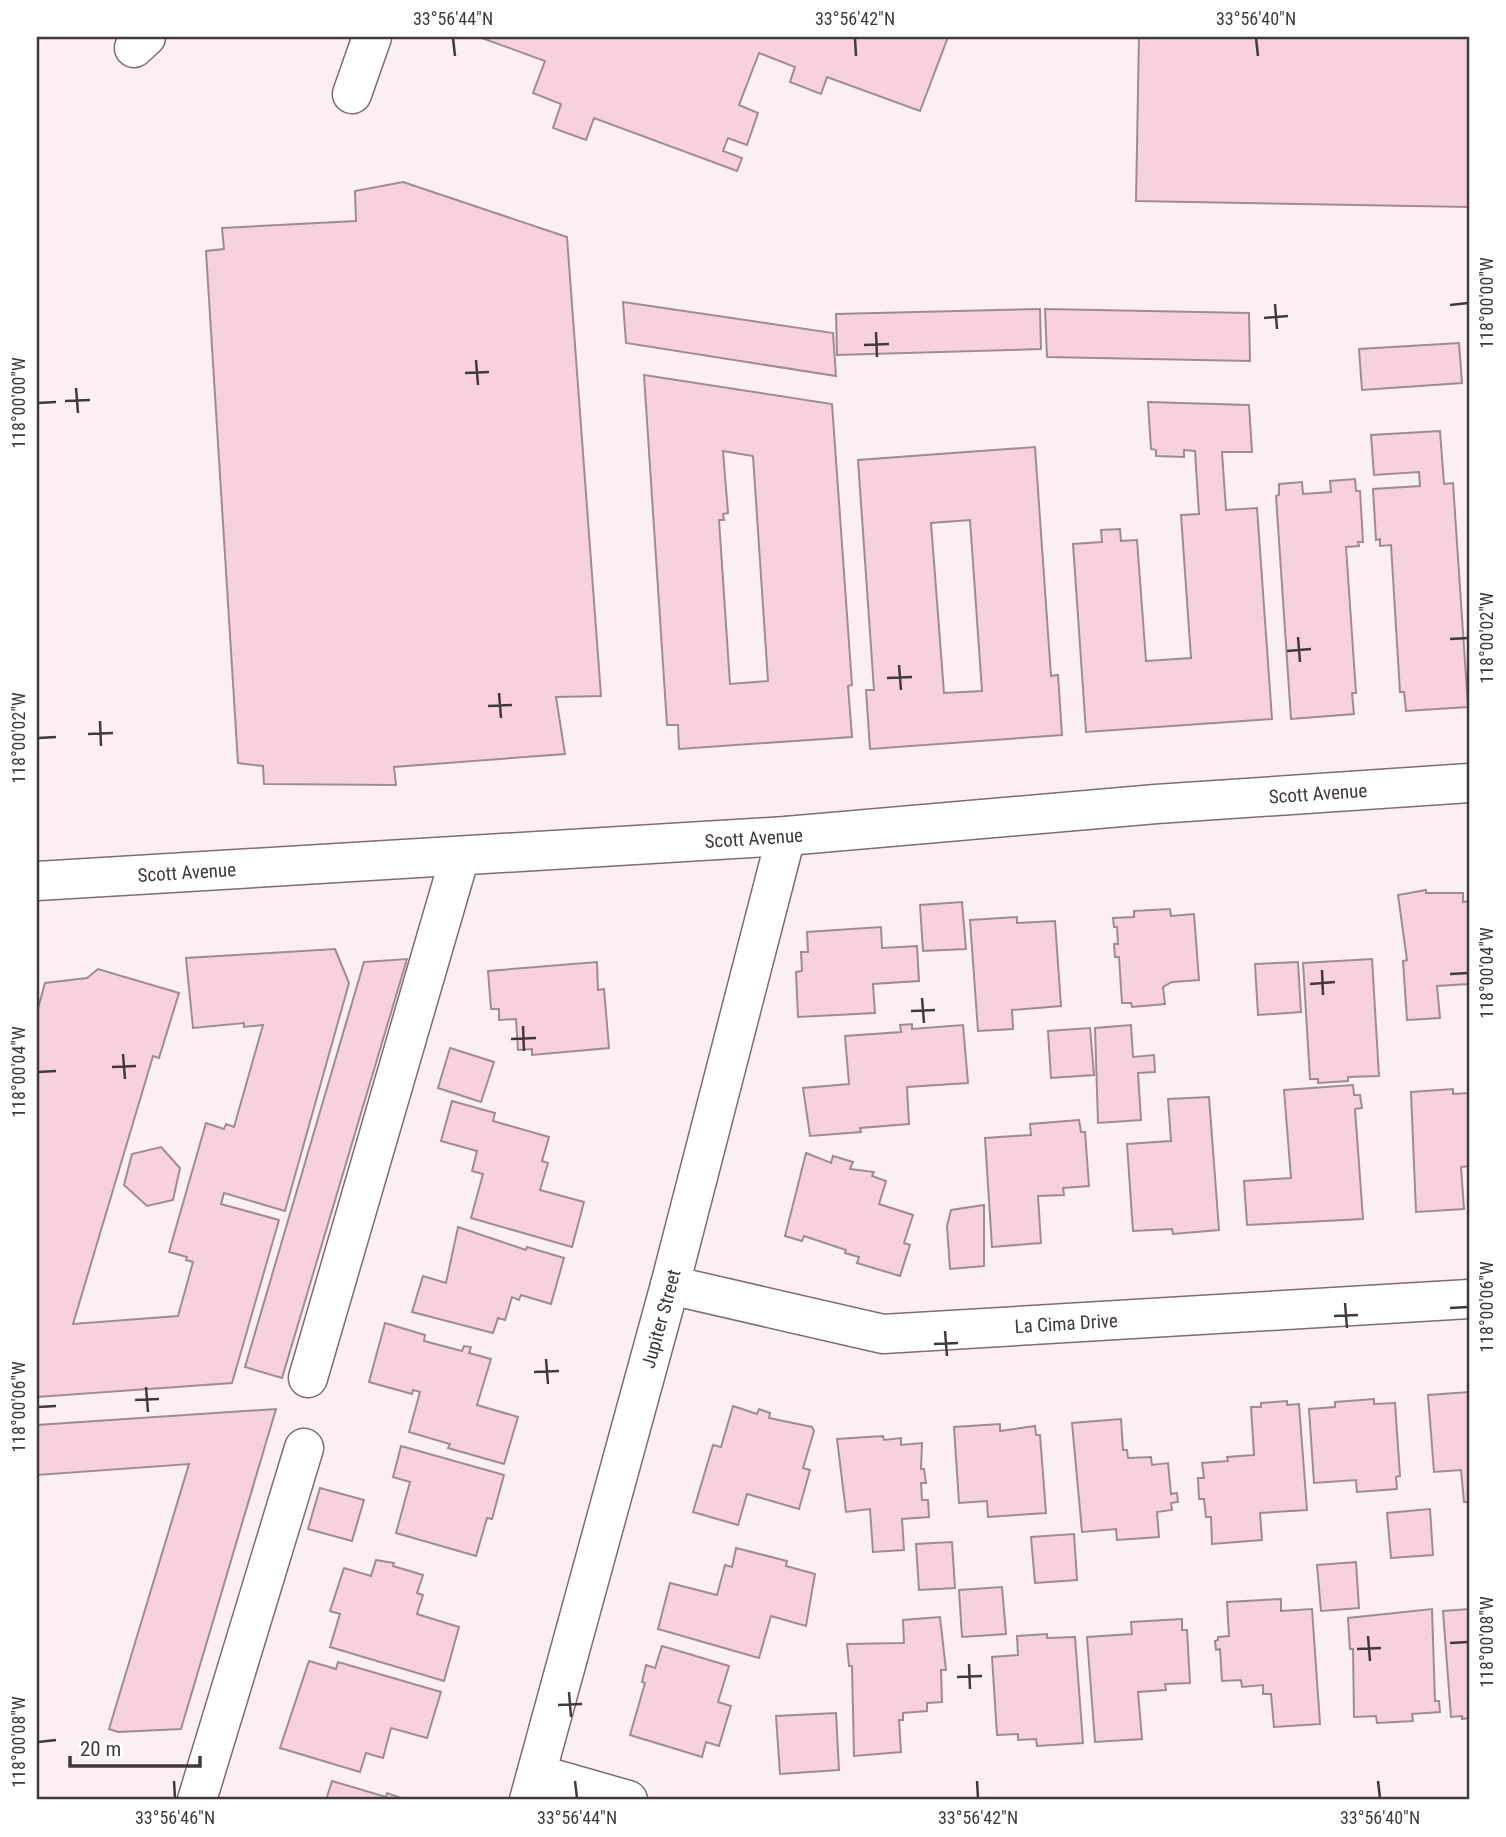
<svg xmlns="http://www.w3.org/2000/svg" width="1506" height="1837" viewBox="0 0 1506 1837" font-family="'Roboto Condensed',sans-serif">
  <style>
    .building { fill: #f8d1e1; stroke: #9f8b93; stroke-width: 2; fill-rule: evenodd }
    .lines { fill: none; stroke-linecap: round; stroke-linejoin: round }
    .minor-casing { stroke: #7e6b73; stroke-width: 41 }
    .minor { stroke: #fff; stroke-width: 38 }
    .ticks { fill: none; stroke: #41393c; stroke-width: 2.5 }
    .labels { text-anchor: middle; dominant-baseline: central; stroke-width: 5; stroke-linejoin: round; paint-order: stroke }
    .street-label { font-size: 19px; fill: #41393c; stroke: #fff }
    .neatline { fill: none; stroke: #41393c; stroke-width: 2.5 }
    .ticks-label { font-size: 18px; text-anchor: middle; fill: #41393c }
  </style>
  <rect width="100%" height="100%" fill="#fceff4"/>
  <g class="building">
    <path d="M479,37H948L920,111L827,77L821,94L790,82L795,67L759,53L739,105L758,113L747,145L728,138L723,151L742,158L737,171L594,118L586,140L553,128L561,104L533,93L545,61Z"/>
    <path d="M1139,37H1469V207L1136,201Z"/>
    <path d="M403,182L567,237L601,696L556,697L565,754L394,767L396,785L264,784L263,766L238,763L206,251L224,249L222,228L356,221L355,191Z"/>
    <path d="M623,302L833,333L836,376L626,343Z"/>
    <path d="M1040,309L1041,349L837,355L836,314Z"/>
    <path d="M1045,309L1249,313L1250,361L1047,357Z"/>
    <path d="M1459,343L1462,383L1362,390L1359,349Z"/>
    <path d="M644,375L832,404L852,685L848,686L852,737L679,749L678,725H667ZM723,451L753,456L768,681L730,684L719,520H724L723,514L728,513Z"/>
    <path d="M1148,402L1249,405L1252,452H1222L1226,510L1257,508L1272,719L1086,732L1073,544L1102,542L1101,530L1120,529L1121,541L1137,540L1146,661L1191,658L1181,515L1199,514L1195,451L1184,450V457L1156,456V450L1151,449Z"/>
    <path d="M1440,431L1444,484L1453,483L1468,707L1406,711L1404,692H1400L1391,545L1380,546V539L1376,540L1373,489L1420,486L1419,472L1374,475L1371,435Z"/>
    <path d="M1035,447L1051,676L1058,675L1062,735L870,749L866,690H874L858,460ZM970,520L982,691L944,693L931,523Z"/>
    <path d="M1355,479L1356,491H1360L1363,542H1358L1359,546L1346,547L1356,693H1352L1354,714L1291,719L1276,496L1279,495V484L1302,482L1303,494L1331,492L1330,481Z"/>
    <path d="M1426,890V893H1463V902L1469,901L1468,984L1437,986L1440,1018L1407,1020L1403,961L1407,960L1398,895Z"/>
    <path d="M962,902L966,949L923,951L920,905Z"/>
    <path d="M1170,909L1171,916L1194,914L1199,980L1172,982L1163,987L1165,1004L1132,1007L1131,1003H1122L1119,957H1115L1114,944H1118L1117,927H1114L1113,918L1134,917V911Z"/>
    <path d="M1017,917V923L1055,921L1061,1006L1012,1010L1013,1029L978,1031L970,920Z"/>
    <path d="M881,927L882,948L917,946L919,981L873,984L875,1013L798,1017L796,972L802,971L801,952H808L807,932Z"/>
    <path d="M335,949L349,983L285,1211L224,1193L221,1204L279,1220L232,1383L37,1397V1012L45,983L87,978L98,969L179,993L159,1058L153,1056L73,1324L178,1316L193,1262L186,1260L187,1257L169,1252L206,1123L224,1129L226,1124L234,1127L263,1025L244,1027V1023L193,1028L186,958Z"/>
    <path d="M407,959L282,1378L245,1367L364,962Z"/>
    <path d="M1372,959L1379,1076L1348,1077V1081L1318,1083V1079H1310L1303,963Z"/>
    <path d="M597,962L598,990L604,989L609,1048L532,1055V1049L518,1050L516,1019L499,1020V1009H491L488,971Z"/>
    <path d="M1298,962L1301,1012L1258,1015L1255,964Z"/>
    <path d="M912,1024V1029L963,1025L968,1083L907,1087L909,1124L860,1128L861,1132L810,1136L803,1088L849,1084L845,1036L901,1032L900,1025Z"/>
    <path d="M1131,1025L1133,1057L1154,1055L1155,1072L1138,1073L1141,1120L1098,1123L1095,1028Z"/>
    <path d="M1090,1028L1094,1075L1051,1078L1048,1031Z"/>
    <path d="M450,1048L494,1062L481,1102L438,1088Z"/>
    <path d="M1353,1085L1354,1095H1360L1362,1108L1355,1109L1363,1219L1247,1225L1244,1181L1291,1178L1284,1090Z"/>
    <path d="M1453,1089V1094L1469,1093V1166L1461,1167L1464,1209L1416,1212L1411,1092Z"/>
    <path d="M1209,1097L1219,1230L1173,1234L1172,1229L1133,1231L1127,1144L1171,1141L1168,1099Z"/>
    <path d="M452,1101L495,1113L493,1121L549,1137L542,1161L548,1163L540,1190L584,1202L572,1247L471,1218L483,1174L472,1171L477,1151L441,1141Z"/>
    <path d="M1079,1120L1081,1132H1085L1089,1186L1063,1188L1064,1195L1038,1196L1041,1243L992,1247L985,1138L1031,1135L1030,1124Z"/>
    <path d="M161,1147L180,1168L173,1200L147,1206L124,1185L132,1154Z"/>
    <path d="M806,1153L831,1163L833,1156L853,1162L850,1169L874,1172L872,1176L886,1181L879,1204L913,1215L904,1243L910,1245L900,1276L857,1263L859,1257L845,1253L846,1250L804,1236L802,1241L785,1236Z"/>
    <path d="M984,1205V1266L950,1269L947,1226L951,1210Z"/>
    <path d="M458,1227L526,1250L527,1247L564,1258L551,1304L521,1295L519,1300L512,1297L505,1320L498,1318L493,1333L412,1312L423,1276L446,1283Z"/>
    <path d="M385,1323L425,1335L424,1341L462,1351L464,1346L471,1347L469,1353L491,1359L477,1405L518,1417L504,1464L448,1448L450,1444L409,1432L420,1392L413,1390L412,1394L369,1382Z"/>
    <path d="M1469,1392V1502H1464L1461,1470L1434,1472L1428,1395Z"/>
    <path d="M1374,1399V1404L1395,1403L1400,1476L1396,1477L1397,1489L1357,1492L1356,1480L1314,1483L1309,1409L1335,1407V1402Z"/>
    <path d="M1287,1401V1405L1299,1404L1307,1510L1260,1513L1262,1540L1212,1544L1211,1517H1206L1204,1499H1199L1198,1478H1204L1202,1463L1228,1461L1227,1457L1254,1455L1251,1407H1261V1403Z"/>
    <path d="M733,1406L757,1414L759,1409L770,1413L769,1418L812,1427L814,1431L803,1468L810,1470L799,1509L747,1494L738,1525L693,1512L713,1445L721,1447Z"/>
    <path d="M276,1409L181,1729L118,1732L109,1729L189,1464L37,1475V1425Z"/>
    <path d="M1121,1419L1123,1450H1127L1128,1458L1151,1457L1152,1465L1168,1463L1171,1494L1177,1493L1178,1502L1171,1503L1172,1510L1157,1512L1159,1537L1117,1540L1116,1529L1082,1532L1072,1423Z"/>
    <path d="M1000,1424V1431L1035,1426L1036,1435H1040L1046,1513L988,1517L987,1501L959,1503L954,1427Z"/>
    <path d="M883,1436L884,1440L901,1438V1445L922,1443L921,1469H924L926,1483H921L922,1500H928L929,1517L902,1519L904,1550L873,1552L870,1509L846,1512L837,1439Z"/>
    <path d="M401,1446L504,1475L492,1519L487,1518L476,1556L396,1533L410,1482L393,1477Z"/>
    <path d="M320,1488L364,1500L352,1541L308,1529Z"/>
    <path d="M1430,1509L1433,1555L1391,1558L1387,1513Z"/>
    <path d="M1074,1534L1077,1580L1035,1583L1031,1537Z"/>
    <path d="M952,1542L955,1588L919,1590L916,1544Z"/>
    <path d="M736,1548L787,1561L786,1566L815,1574L806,1626L771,1616L759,1658L658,1629L670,1583L717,1595L725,1565L732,1567Z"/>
    <path d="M376,1560L394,1563L393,1566L423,1575L417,1593L423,1595L417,1614L459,1627L444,1681L330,1647L340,1614L330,1611L344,1568L371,1576Z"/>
    <path d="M1356,1562L1359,1608L1321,1611L1317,1565Z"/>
    <path d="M1002,1587L1006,1634L962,1637L959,1590Z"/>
    <path d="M1281,1599V1611L1312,1609L1320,1724L1274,1727L1271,1694H1263V1685L1242,1687L1241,1680L1222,1681L1220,1649L1216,1650L1215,1641L1218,1640V1637L1229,1636L1227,1602Z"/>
    <path d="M1432,1609L1435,1701H1439L1440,1712L1412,1714L1413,1721L1377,1723L1376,1716L1354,1717L1353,1649H1350L1348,1618Z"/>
    <path d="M1469,1609V1718L1462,1719V1716L1451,1717L1443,1611Z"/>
    <path d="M940,1617L946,1670H941L942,1702L927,1703V1711L903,1713V1720H899L901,1752L854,1756L852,1666H849L847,1644L904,1643L903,1620Z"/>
    <path d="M1182,1619V1630H1187L1190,1683L1165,1684L1166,1690L1138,1692L1142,1739L1095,1742L1087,1637L1132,1634L1131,1622Z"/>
    <path d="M1047,1634V1638L1075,1637L1083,1743L1037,1746L1036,1739L1018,1740V1734L997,1735L992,1657L1018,1655L1017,1636Z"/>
    <path d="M662,1646L729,1666L718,1702L731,1706L719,1746L706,1742L702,1757L630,1735L645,1683L642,1682L646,1665L655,1668Z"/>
    <path d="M309,1661L336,1669L338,1662L441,1692L427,1738L391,1728L383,1758L366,1753L360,1772L280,1748Z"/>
    <path d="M836,1713L839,1770L780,1774L776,1716Z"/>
    <path d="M332,1781L386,1797L387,1793L404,1799L326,1800Z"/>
  </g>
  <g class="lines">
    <defs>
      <g id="minor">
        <path d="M134,48L146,37"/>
        <path d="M352,94L372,37"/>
        <path id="s1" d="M37,881L786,836L1156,804L1469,783"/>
        <path id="s2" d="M670,1285L883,1334L1469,1299"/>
        <path d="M308,1378L460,856"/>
        <path d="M537,1774L628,1800"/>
        <path d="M197,1800L304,1448"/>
        <path id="s3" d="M529,1800L670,1285L786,836"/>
      </g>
    </defs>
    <use href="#minor" class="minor-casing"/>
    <use href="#minor" class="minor"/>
  </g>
  <path class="ticks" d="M453,38L455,56M855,38L856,56M1256,38L1258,56M1275,304L1277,329M1450,305L1468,303M1264,318L1288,316M876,332L877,357M864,345L889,344M476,360L478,385M465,373L489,372M76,388L78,413M65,401L90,400M38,403L56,402M1298,637L1300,662M1450,639L1468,638M1287,651L1311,649M899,665L901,690M887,678L912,677M499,693L501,718M488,706L512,705M100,721L101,746M88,734L113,733M38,738L56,737M1322,970L1323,995M1450,974L1468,973M1310,984L1335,982M922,998L924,1023M911,1011L935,1010M523,1026L524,1051M511,1039L536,1038M123,1054L125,1079M112,1067L136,1066M38,1072L56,1071M1345,1303L1347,1328M1450,1308L1468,1307M1334,1316L1358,1315M945,1331L947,1356M934,1344L958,1343M546,1359L548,1384M534,1372L559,1371M146,1387L148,1412M135,1400L159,1399M38,1407L56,1406M1368,1636L1370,1661M1450,1643L1468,1642M1357,1649L1381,1648M969,1664L970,1689M957,1677L982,1676M569,1692L571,1717M558,1705L582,1704M38,1742L56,1740M174,1781L175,1798M575,1781L577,1798M977,1781L978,1798M1378,1781L1380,1798"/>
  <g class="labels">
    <g class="street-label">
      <text stroke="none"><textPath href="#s1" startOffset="1284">Scott Avenue</textPath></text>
      <text stroke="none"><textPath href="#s1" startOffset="718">Scott Avenue</textPath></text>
      <text stroke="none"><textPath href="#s1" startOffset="150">Scott Avenue</textPath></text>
      <text stroke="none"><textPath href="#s3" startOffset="499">Jupiter Street</textPath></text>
      <text stroke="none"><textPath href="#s2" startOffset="402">La Cima Drive</textPath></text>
    </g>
  </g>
  <rect width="1506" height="1837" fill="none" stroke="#ffffff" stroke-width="77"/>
  <path d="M70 1756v10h130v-10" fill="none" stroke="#41393c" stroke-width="3.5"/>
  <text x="80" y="1756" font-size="21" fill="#41393c" stroke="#ffffff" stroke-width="5" paint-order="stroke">20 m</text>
  <rect x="38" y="38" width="1430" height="1760" class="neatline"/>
  <g class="ticks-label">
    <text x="453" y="25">33°56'44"N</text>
    <text x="855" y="25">33°56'42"N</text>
    <text x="1256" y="25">33°56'40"N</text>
    <text transform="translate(1487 303) rotate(-90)" y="6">118°00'00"W</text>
    <text transform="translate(19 403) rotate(-90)" y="6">118°00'00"W</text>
    <text transform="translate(1487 638) rotate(-90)" y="6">118°00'02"W</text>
    <text transform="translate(19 738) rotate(-90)" y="6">118°00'02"W</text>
    <text transform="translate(1487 973) rotate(-90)" y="6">118°00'04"W</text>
    <text transform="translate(19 1072) rotate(-90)" y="6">118°00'04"W</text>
    <text transform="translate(1487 1307) rotate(-90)" y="6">118°00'06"W</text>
    <text transform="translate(19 1407) rotate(-90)" y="6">118°00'06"W</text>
    <text transform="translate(1487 1642) rotate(-90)" y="6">118°00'08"W</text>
    <text transform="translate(19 1742) rotate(-90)" y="6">118°00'08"W</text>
    <text x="175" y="1824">33°56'46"N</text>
    <text x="577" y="1824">33°56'44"N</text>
    <text x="978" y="1824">33°56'42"N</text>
    <text x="1380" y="1824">33°56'40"N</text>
  </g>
</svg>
